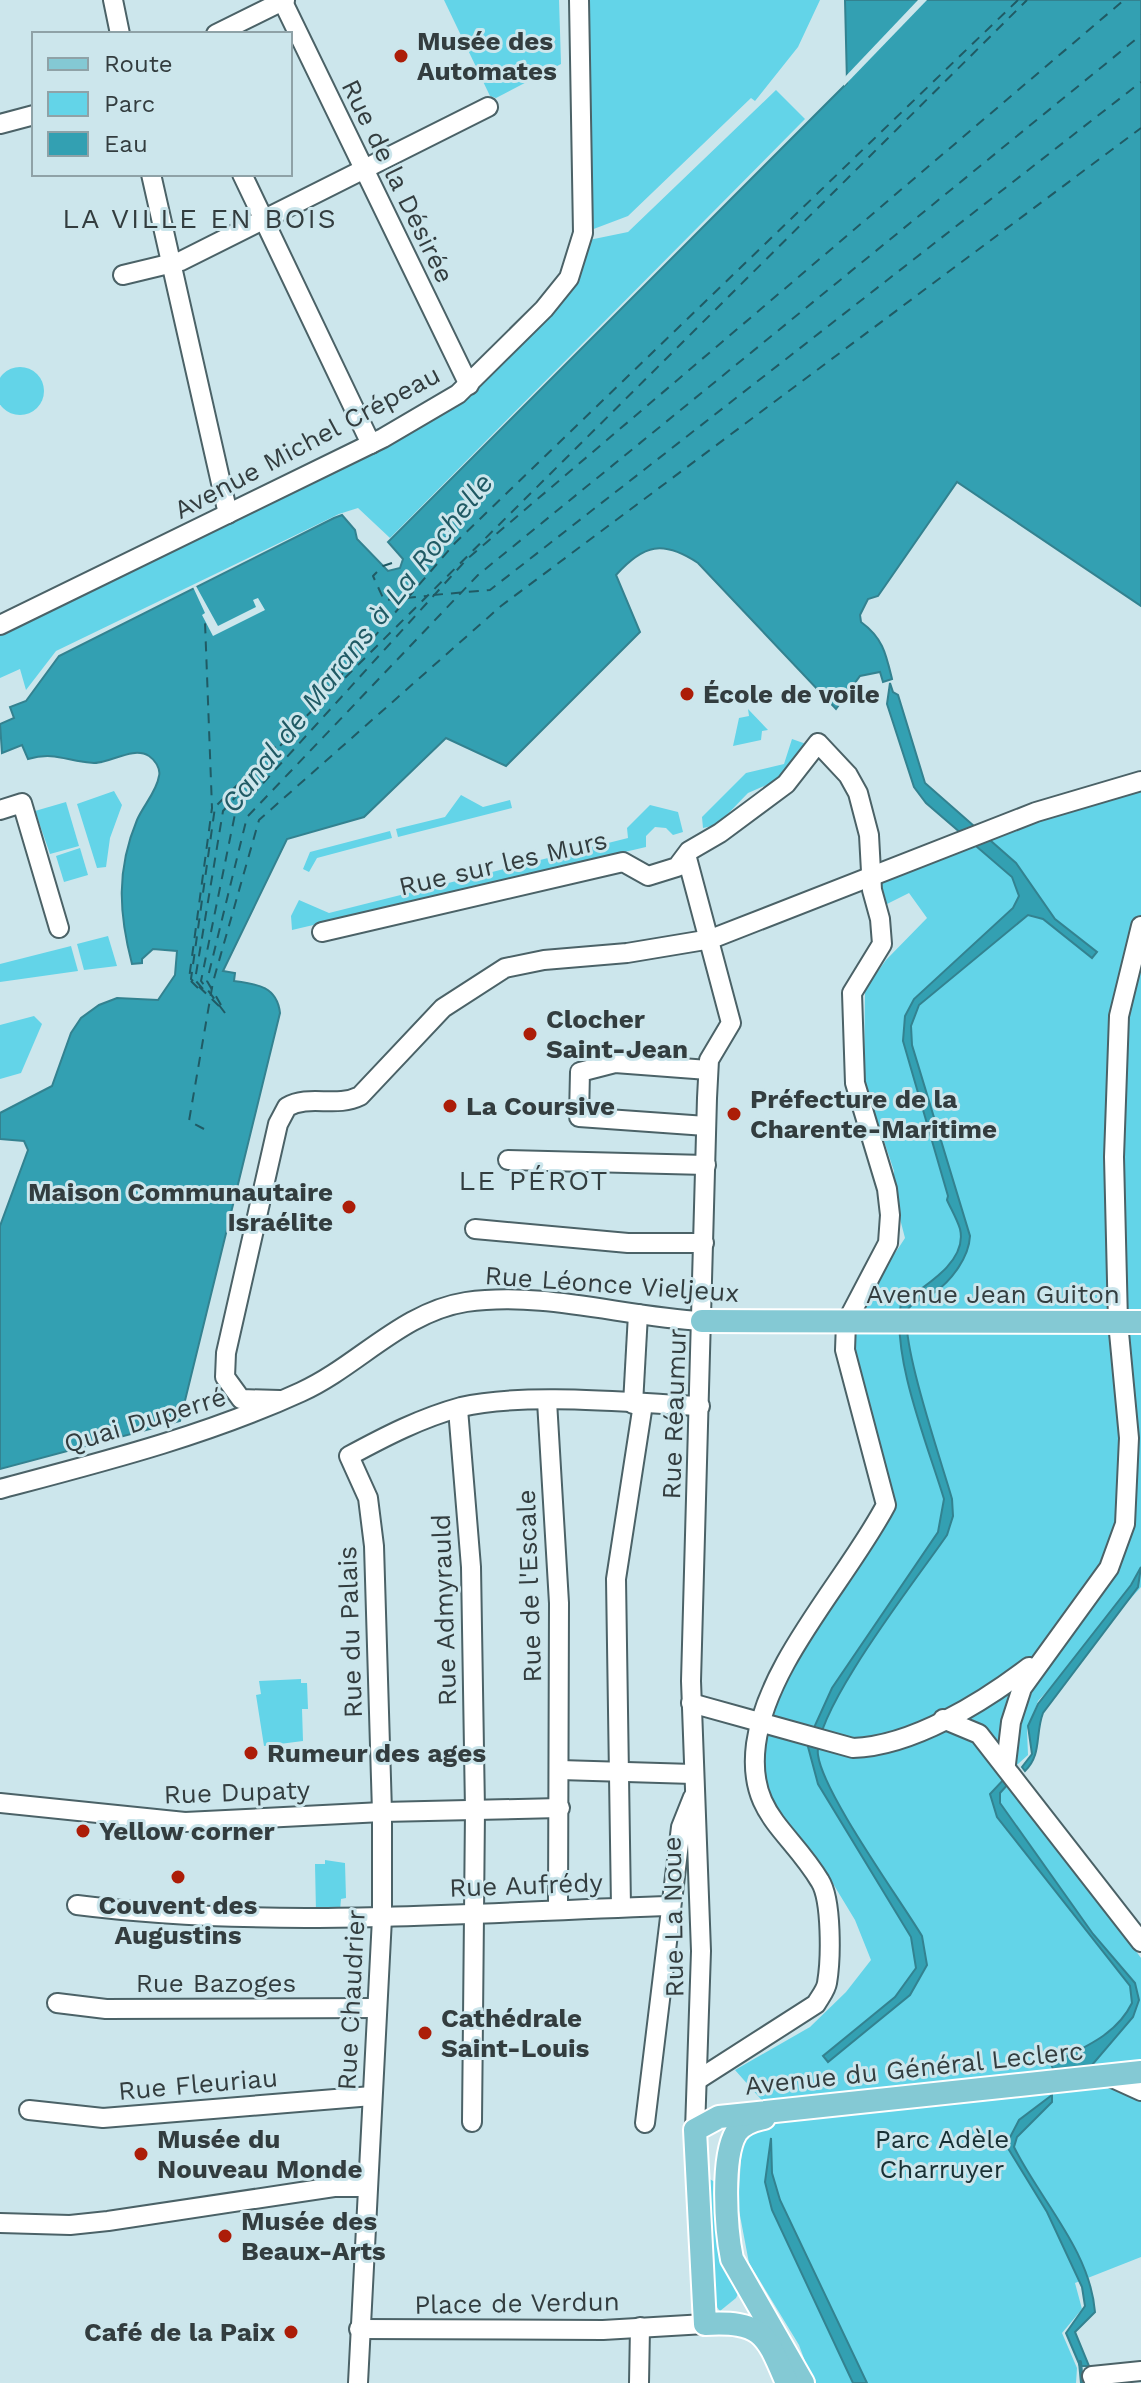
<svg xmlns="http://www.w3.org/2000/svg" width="1141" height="2383" viewBox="0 0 1141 2383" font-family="'Work Sans',sans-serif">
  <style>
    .green { fill: #63d4e8 }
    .water { fill: #33a0b2; stroke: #338290; stroke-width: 2 }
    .pier { fill: #cce6ec }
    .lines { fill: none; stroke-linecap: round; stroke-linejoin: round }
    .stream { stroke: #338290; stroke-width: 4 }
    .ferry { stroke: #205a64; stroke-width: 2; stroke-dasharray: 10 8; stroke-linecap: butt }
    .minor-casing { stroke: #4b6267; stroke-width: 22 }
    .major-casing { stroke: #fff; stroke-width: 26 }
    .minor { stroke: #fff; stroke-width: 18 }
    .major { stroke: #84c9d4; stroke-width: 22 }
    .poi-dot { fill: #ac1d08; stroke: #cce6ec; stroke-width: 3 }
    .labels { text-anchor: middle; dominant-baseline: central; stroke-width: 6; stroke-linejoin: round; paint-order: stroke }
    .poi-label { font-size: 26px; font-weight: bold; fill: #333d3f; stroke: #cce6ec; text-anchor: start }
    .street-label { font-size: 26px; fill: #333d3f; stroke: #cce6ec }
    .park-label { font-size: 26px; fill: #183034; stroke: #cce6ec }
    .neighbourhood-label { font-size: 28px; letter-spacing: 2px; fill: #333d3f; stroke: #cce6ec }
    .water-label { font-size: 28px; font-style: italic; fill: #205a64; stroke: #cce6ec }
  </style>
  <rect width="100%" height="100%" fill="#cce6ec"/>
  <g class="green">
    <path d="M444,0H559L561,64L496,98L490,96Z"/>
    <path d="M579,0H820L798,47L755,101L751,98L628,216L583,233Z"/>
    <path d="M776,90L805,119L390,538L358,508L339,514L56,651L26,690L20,669L0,678V633L430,419L580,269L589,240L628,232Z"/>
    <circle cx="20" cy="391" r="24"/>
    <path d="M748,709L768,730L762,731L761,740L733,746L739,718L749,716Z"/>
    <path d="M792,739L809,745L785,777L748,793L717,825L703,828L702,817L746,773L784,764Z"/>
    <path d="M1141,785V1587L1038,1701L1027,1730L1028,1755L1007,1774L1141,1958V2257L1075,2283L1082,2309L1062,2333L1077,2368L1076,2383H813L799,2345L749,2263L738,2205L742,2145L765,2104L735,2070L810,2027L846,1992L871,1960L855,1920L829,1877L762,1796L761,1748L776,1690L891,1506L850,1349C852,1299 880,1278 905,1238L893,1192L894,1171L864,1081L865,989L886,960L927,918L909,893L883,906L876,881L988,835Z"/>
    <path d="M114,791L122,805L110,838L106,867L97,868L77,804Z"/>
    <path d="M461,795L483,807L510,800L512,808L398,837L396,829L445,817Z"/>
    <path d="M66,802L79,846L50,854L35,811Z"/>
    <path d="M650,805L678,812L683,832L673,835L666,828L655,827L646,836V847L292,930L291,916L299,900L329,913L628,838L627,828Z"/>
    <path d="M390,831L392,838L317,858L309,872L303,869L310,852Z"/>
    <path d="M80,848L88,875L64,882L56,856Z"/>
    <path d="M108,936L117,966L84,970L77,944Z"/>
    <path d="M71,946L78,971L0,982V964Z"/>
    <path d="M34,1016L42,1024L21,1073L0,1079V1025Z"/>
    <path d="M301,1679V1683H307L308,1709H302L303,1741L264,1746L256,1695L261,1694L259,1681Z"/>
    <path d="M325,1860L345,1863L346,1898L341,1899L340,1911L316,1912L315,1864H325Z"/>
    <path d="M704,2176L715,2182L741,2287L736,2298L720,2311L707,2295Z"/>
  </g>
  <g class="water">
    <path d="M845,0H1141V606L957,482L878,596L868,599L860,615L861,622C883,638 886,654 892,679L883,682L880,672L860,676L836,709L698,563C663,540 644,544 616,575L640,632L506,766L446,738L364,817L287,839L223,971L235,973L234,981C257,984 277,986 280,1013L180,1421L0,1469V1226L28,1150L24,1141L0,1139V1113L52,1086L71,1033L81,1018L99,1005L117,998L158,1000L175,975L177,951L153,949L142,959V963L132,964C119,914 116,870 137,820C143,806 157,791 159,776C161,769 155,760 149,756C133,746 111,763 94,763C68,762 56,751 28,759L22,745L2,753L0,724L14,718L10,707L26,701L59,656L334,518L342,515L355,530L357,539L388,571L400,568L403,559L388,542L847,83Z"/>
    <path d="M890,683L893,692L898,695L925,783L1016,863L1055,919L1097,952L1092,958L1043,919L1028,915L919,1005L911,1026L912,1045L970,1236C969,1257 952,1280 935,1292C928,1298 914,1300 909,1308C895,1329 944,1469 952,1499L953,1516L947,1535C919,1576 812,1712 818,1755C823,1793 899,1898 922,1936L927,1965L910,1995L828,2062L823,2056L895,1997L916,1968L911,1937L818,1784L807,1743L832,1688L938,1532L944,1499C928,1446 891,1356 901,1303C923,1287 968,1262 960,1229C957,1219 951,1209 947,1200L948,1196L903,1041L905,1016L914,999L1013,908L1019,896L1012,877L926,803L914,787L887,704Z"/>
    <path d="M1141,1567L1138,1587L1043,1713C1035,1734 1042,1755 1025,1771L1022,1767L1032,1754L1028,1726L1038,1704L1131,1585Z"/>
    <path d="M1006,1777L1010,1782L1000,1793V1803L1093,1934L1135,1983L1139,2000L1133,2017L1092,2065L1053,2069L1051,2064C1082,2048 1116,2036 1132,2003L1130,1986L997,1817L990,1794Z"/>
    <path d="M1052,2095V2102L1017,2137L1014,2147C1040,2200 1090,2250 1095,2312L1075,2332L1089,2366H1080L1066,2333L1085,2306L1082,2287L1047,2212L1006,2145L1019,2120Z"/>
    <path d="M771,2138L772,2173L780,2200L867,2383H853L772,2210L765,2182Z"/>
  </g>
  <g class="pier">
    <path d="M918,0H927L844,86L843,79Z"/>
    <path d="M196,586L218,626L256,607L253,600L258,598L265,610L213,636L202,615L205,613L193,587Z"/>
  </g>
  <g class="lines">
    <path class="stream" d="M1080,2362L1082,2383"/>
    <g class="ferry">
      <path d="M392,563L383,566L373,576L384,600L427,596"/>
      <path d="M433,595L490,590L1141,82"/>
      <path d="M313,708L455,543L1018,0"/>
      <path d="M198,988L189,979L212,808L205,622"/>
      <path d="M203,989L195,980L223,811L288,737"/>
      <path d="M221,1005L207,981L247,817L478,575L1141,35"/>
      <path d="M219,1006L191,979L215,807L1027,0"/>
      <path d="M225,1013L201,981L235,814L467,559L1124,0"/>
      <path d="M204,1129L189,1121L213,982L259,820L501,606L1141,128"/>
    </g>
    <defs>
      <g id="minor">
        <path d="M113,0L120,34"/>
        <path d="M282,0L469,385"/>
        <path d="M216,34L285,0"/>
        <path d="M0,124L34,115"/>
        <path d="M151,174L228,514"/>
        <path d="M242,174L371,444"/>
        <path d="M123,275L181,261L488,107"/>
        <path d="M0,625L383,438L458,394L544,309L569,278L583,233L579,0"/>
        <path d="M0,810L22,803L59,928"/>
        <path d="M687,858L731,1023L709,1060L707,1098L691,1681L701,1951L695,2130"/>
        <path d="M322,932L623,862L648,876L677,867L689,851L720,833L786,784L818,743L848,775L858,793L869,835L872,890L880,919L882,944L852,993L855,1083L887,1189L890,1215L888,1243L846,1323L845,1350L886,1505C847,1579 767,1662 756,1744C747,1814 789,1829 820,1881C832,1900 831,1960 827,1983C826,1990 820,1997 816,2004L699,2079"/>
        <path d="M706,1126L579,1117L580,1072L615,1063L708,1070"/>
        <path d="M508,1160L706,1165"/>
        <path d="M475,1229L628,1243H704"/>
        <path d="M280,1400L241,1399L225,1377L226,1353L278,1124L287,1107C309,1094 336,1108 360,1096L443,1008L505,968L544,960L627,953L711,939L1036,812L1141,781"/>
        <path d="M547,1401L559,1603L558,1909"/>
        <path d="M633,1404L638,1314"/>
        <path d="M458,1409L471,1567L475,1810L472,2122"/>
        <path d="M0,1489C102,1462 205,1436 301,1392C358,1366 402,1312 466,1302C544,1291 625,1317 702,1321"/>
        <path d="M691,1703L853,1748C913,1746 983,1702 1029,1667"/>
        <path d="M943,1719L979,1734L1141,1942"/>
        <path d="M1006,1764L1011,1722L1022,1688L1109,1568L1125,1524L1129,1438L1118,1322L1114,1157L1119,1016L1141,926"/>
        <path d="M560,1770L693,1774"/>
        <path d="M0,1803L185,1822L382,1812L560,1808"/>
        <path d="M77,1905C274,1930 474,1912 671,1906"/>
        <path d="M621,1907L616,1579L643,1404"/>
        <path d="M57,2003L106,2009L376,2008"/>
        <path d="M1108,2076L1141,2091"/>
        <path d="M29,2110L103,2118L372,2096"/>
        <path d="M645,2123L681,1827L693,1797"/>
        <path d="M0,2223L70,2225L108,2221L334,2187H368"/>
        <path d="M359,2329L603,2330L705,2324"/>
        <path d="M358,2383L382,1918V1812L374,1546L368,1498L349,1456C386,1436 421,1418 461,1407C524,1392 634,1403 700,1406"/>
        <path d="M639,2383L640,2327"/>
        <path d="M1095,2383L1092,2376L1141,2371"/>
      </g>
      <g id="major">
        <path d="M702,1321L1141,1322"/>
        <path d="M764,2118C754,2120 742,2124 736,2133C721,2158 726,2230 732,2259L803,2383"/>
        <path d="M787,2383C766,2334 763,2321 705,2324L695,2130L719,2117L1141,2072"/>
      </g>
    </defs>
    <use href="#minor" class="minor-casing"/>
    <use href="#major" class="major-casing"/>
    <use href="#minor" class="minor"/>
    <use href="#major" class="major"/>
  </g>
  <g class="poi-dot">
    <circle cx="401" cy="56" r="8"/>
    <circle cx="687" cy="694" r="8"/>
    <circle cx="530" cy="1034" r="8"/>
    <circle cx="450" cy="1106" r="8"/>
    <circle cx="734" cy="1114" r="8"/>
    <circle cx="349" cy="1207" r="8"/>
    <circle cx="251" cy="1753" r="8"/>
    <circle cx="83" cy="1831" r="8"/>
    <circle cx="178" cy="1877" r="8"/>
    <circle cx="425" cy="2033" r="8"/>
    <circle cx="141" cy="2154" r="8"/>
    <circle cx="225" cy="2236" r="8"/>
    <circle cx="291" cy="2332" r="8"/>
  </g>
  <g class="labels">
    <g class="poi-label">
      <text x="417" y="41">Musée des<tspan x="417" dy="30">Automates</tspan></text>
      <text x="703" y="694">École de voile</text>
      <text x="546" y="1019">Clocher<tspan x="546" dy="30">Saint-Jean</tspan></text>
      <text x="750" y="1099">Préfecture de la<tspan x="750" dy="30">Charente-Maritime</tspan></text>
      <text x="466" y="1106">La Coursive</text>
      <text x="333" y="1192" text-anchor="end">Maison Communautaire<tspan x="333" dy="30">Israélite</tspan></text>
      <text x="267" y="1753">Rumeur des ages</text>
      <text x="99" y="1831">Yellow corner</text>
      <text x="178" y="1905" text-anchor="middle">Couvent des<tspan x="178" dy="30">Augustins</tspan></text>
      <text x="441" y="2018">Cathédrale<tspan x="441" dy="30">Saint-Louis</tspan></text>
      <text x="157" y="2139">Musée du<tspan x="157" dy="30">Nouveau Monde</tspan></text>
      <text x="241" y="2221">Musée des<tspan x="241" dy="30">Beaux-Arts</tspan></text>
      <text x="275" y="2332" text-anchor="end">Café de la Paix</text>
    </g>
    <g class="street-label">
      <text transform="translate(398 181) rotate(64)">Rue de la Désirée</text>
      <text transform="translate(307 442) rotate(-28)">Avenue Michel Crépeau</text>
      <text transform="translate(503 863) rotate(-13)">Rue sur les Murs</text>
      <text transform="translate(612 1284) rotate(4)">Rue Léonce Vieljeux</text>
      <text x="993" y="1294">Avenue Jean Guiton</text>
      <text transform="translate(674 1414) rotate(-88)">Rue Réaumur</text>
      <text transform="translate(145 1420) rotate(-17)">Quai Duperré</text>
      <text transform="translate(529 1586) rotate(-92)">Rue de l'Escale</text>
      <text transform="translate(444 1610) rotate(-92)">Rue Admyrauld</text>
      <text transform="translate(350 1632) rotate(-92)">Rue du Palais</text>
      <text transform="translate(237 1792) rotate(-2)">Rue Dupaty</text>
      <text transform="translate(526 1885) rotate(-2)">Rue Aufrédy</text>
      <text transform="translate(673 1917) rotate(-91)">Rue La Noue</text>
      <text x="216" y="1983">Rue Bazoges</text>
      <text transform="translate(351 2000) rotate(-87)">Rue Chaudrier</text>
      <text transform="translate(914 2068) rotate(-6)">Avenue du Général Leclerc</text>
      <text transform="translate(198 2084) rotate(-5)">Rue Fleuriau</text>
      <text transform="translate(517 2303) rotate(-1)">Place de Verdun</text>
    </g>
    <g class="park-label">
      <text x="942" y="2139">Parc Adèle<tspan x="942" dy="30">Charruyer</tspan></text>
    </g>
    <g class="neighbourhood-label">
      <text x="200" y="218">LA VILLE EN BOIS</text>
      <text x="534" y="1180">LE PÉROT</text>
    </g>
    <g class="water-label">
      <text transform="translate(357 643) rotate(-52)">Canal de Marans à La Rochelle</text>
    </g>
  </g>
  <rect x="32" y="32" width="260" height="144" fill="#cce6ec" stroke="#8fa2a7" stroke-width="2"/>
  <rect x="48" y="58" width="40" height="12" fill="#84c9d4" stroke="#8fa2a7" stroke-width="2"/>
  <text x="104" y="72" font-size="24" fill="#333d3f">Route</text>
  <rect x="48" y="92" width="40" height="24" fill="#63d4e8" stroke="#8fa2a7" stroke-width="2"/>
  <text x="104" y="112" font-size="24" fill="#333d3f">Parc</text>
  <rect x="48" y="132" width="40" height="24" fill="#33a0b2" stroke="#8fa2a7" stroke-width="2"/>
  <text x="104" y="152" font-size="24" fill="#333d3f">Eau</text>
</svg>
